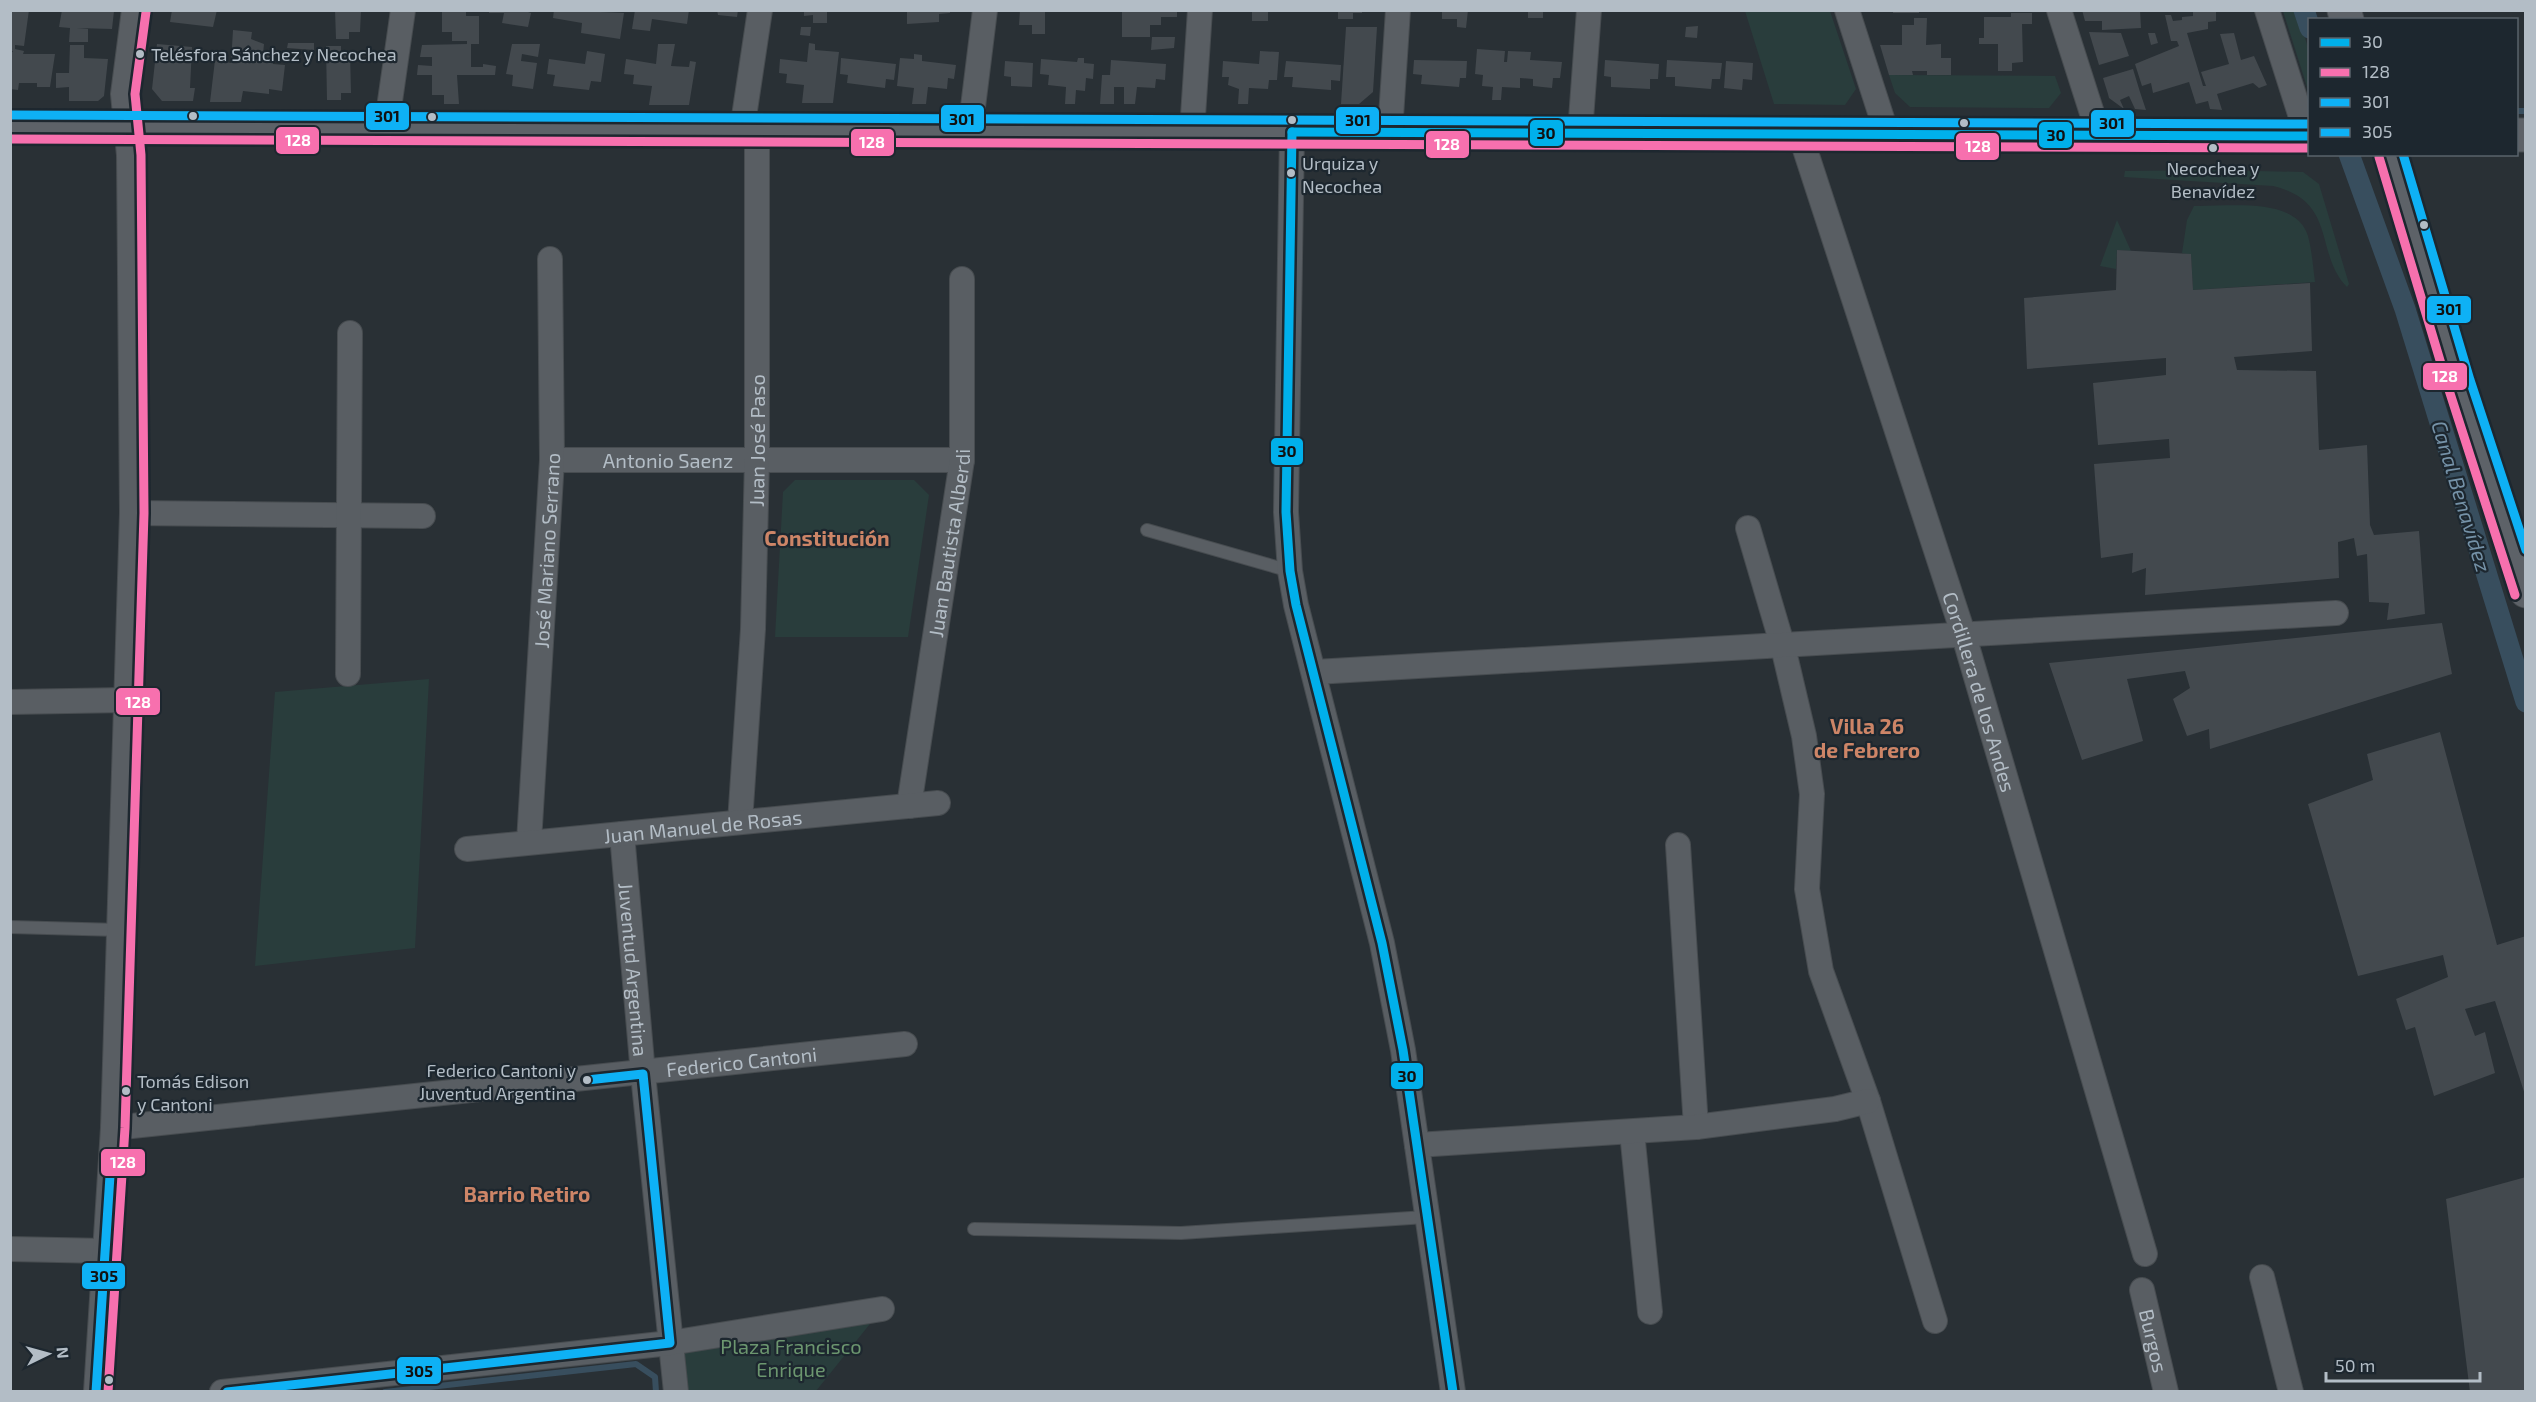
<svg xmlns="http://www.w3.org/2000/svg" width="2536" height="1402" viewBox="0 0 2536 1402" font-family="'Exo 2',sans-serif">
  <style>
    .green { fill: #293d3c }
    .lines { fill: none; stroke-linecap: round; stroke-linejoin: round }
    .stream { stroke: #384e5e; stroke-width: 6 }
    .canal { stroke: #384e5e; stroke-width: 21 }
    .building { fill: #43494e }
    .lane-casing { stroke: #474c50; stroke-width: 14 }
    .street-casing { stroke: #474c50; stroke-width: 26 }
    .secondary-casing { stroke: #474c50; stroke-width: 35 }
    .lane { stroke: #595e63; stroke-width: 12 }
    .street { stroke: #595e63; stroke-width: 24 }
    .secondary { stroke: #5d6268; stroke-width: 33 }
    .bus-1-casing { stroke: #1d272f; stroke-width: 14 }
    .bus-2-casing { stroke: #1d272f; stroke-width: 14 }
    .bus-3-casing { stroke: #1d272f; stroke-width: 14 }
    .bus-4-casing { stroke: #1d272f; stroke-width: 14 }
    .bus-1 { stroke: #00b0eb; stroke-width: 9 }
    .bus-2 { stroke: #f770ae; stroke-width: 9 }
    .bus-3 { stroke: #0eb1f5; stroke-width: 9 }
    .bus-4 { stroke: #0eb1f5; stroke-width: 9 }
    .bus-dot { fill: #b3bdc6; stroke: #1d272f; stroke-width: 2 }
    .labels { text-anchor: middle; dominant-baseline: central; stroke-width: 4.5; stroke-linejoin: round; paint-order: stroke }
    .bus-label { font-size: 18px; fill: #b3bdc6; stroke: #1d272f; text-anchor: start }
    .street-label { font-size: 20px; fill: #b3bdc6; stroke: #1d272f }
    .park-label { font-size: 20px; fill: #6c966f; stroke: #1d272f }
    .water-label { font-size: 21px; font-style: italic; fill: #7592a8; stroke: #1d272f }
    .neighbourhood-label { font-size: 21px; font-weight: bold; fill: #cd8567; stroke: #1d272f }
    .line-badge { stroke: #1d272f; stroke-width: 2 }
    .badge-label { font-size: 16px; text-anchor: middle; font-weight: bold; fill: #fff }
    .pale-badge-label { font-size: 16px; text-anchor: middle; font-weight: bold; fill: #111 }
  </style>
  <rect width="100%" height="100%" fill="#293035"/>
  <g class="green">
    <path d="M1745,11H1830L1856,89L1845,105L1774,104Z"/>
    <path d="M2283,11H2297L2309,51V93Z"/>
    <path d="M1889,75L2055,76L2061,93L2049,108L1910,107L1895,93Z"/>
    <path d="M2215,170L2303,172L2319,184L2349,284L2347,287C2314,254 2338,201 2273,186L2124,177L2125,171Z"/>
    <path d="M2194,206C2228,207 2296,196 2308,236C2312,251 2313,267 2315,282L2193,290L2191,255L2182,253L2187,220Z"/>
    <path d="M2117,220L2131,251L2117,250L2116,269L2100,266Z"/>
    <path d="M795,480H914L929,495L908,637H775L783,492Z"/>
    <path d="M429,679L415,948L255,966L275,692Z"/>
    <path d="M882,1309L816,1391H679L670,1343Z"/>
  </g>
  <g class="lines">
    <g class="stream">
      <path d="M2516,111H2526"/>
      <path d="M385,1392L636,1364L655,1377L656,1392"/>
    </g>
    <g class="canal">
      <path d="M2304,10L2310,28"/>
      <path d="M2349,154L2405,309L2526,702"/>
    </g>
  </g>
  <g class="building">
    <path d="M10,10H29L24,46L15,45V49L24,51L23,54H55L50,87H37V83H19L18,90L10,89V55L13,51H10Z"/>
    <path d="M62,10L114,11L112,29L77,28L88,29V42H69L70,28L59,27Z"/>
    <path d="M172,10H217L213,27L170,22Z"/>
    <path d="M335,10H361L360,32H349V39H336Z"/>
    <path d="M442,10H466V16H479V44H471V67H483V64L496,66L495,75H457L459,104H444V95H432V75H417L418,65L432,66V57H420L422,45L467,44V41H452V32H442Z"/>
    <path d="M489,10H522L531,13L528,27L502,23L504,13H489Z"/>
    <path d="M554,10L624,13L620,39L581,33L582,23L553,18Z"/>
    <path d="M635,10H689L687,24L652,19L650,31L632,29Z"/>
    <path d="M717,10H738L737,17L718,15Z"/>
    <path d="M804,10H827V23H813V15L804,16Z"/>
    <path d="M907,10H950V13L939,14V22L907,24Z"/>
    <path d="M1020,10H1045V34H1032V25H1019Z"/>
    <path d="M1122,10H1177V17H1161V25H1150V37H1122Z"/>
    <rect x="1252" y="10" width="16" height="11"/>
    <path d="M1338,10H1362V13H1353V19H1338Z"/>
    <path d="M1442,10H1468L1466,28L1457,27V19H1442Z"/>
    <rect x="1528" y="10" width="15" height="8"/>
    <rect x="1893" y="10" width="26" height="3"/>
    <path d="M2082,10H2140L2141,28L2102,30V21H2085Z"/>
    <path d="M2193,10H2216V21L2208,22V29L2187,33L2203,86H2206L2201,72L2229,64L2220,34L2234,33L2241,60L2254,56L2267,85L2259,88L2253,83L2217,94L2222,110L2210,109L2208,101L2196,104L2189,82L2153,93L2151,83L2142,86L2135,64L2179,46L2177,41H2171L2165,15H2171L2173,21L2182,20V17L2193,16Z"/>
    <path d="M2011,13H2032V24H2022L2023,62L2012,63V71H1998V44H1979V38H1984V17H2011Z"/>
    <path d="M1914,18H1927L1926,45L1941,44V58H1951V75H1927V71H1912L1913,75H1889L1880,45H1902V25H1914Z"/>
    <path d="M1698,26L1697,38L1685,37L1686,27Z"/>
    <path d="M801,27H811L810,36L800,35Z"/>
    <path d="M1346,27H1377L1373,92L1359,104H1341Z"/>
    <path d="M233,30L252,32L251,39L264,44L263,54L274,56L273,64L285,65L282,91L269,89V94L243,91L241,102H210L215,60L231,63Z"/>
    <path d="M2089,32L2121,33L2129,56L2099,65Z"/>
    <path d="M2148,33H2155L2158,43L2151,45Z"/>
    <path d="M1152,37H1175L1174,48L1151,50Z"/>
    <path d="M288,43H314V50L287,48Z"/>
    <path d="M809,43L815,44V50L839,52L833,103H802L804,85L786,83L787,74L779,73L780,59L807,62Z"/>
    <path d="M157,44L192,47L190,88H195L193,101H162L152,89Z"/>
    <path d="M512,44H540L538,57L522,54L521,61L537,63L533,89L512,86L513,75L506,74Z"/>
    <path d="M658,44H675L671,66L689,67L690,61L696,62L689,105H649L652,86L633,84L634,75L624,74L626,59L656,64Z"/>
    <path d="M70,45H84V58L108,59L104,96L98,101H69V87L56,88V73H69Z"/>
    <path d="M326,46H341V53H350L351,93H341V100H327Z"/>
    <path d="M1477,49L1505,51L1504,62H1507L1508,51L1531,52L1530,60L1562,62L1560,78H1553L1552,88L1533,86V79L1520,78V88L1502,87L1501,100H1492L1493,87L1482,86L1483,75L1475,74Z"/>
    <path d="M587,51L605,54L601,82L591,81L589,90L553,86L555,75L547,74L549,59L585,64Z"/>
    <path d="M1260,51L1279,52L1277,80H1269L1268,89L1249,88L1248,104H1238L1239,89L1228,85L1229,77H1222L1223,61L1259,64Z"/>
    <path d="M914,54L922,55V61L956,65L954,79L948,78L947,89L928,87L926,104H912L914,88L897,86L900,58L914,59Z"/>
    <path d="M841,58L896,64L894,80L886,79L885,88L847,83L848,75L840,74Z"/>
    <path d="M1078,58H1084V63L1094,64L1093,79L1086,78L1085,91L1076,90L1075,104H1065L1066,87L1048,85L1049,75L1040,74L1041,59L1077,62Z"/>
    <path d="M1111,60L1166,64L1165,80L1156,79L1155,88L1137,87L1135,104H1124V87H1114V104H1100L1102,75H1110Z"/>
    <path d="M1414,60L1467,61L1466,78H1460L1459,87L1421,84L1422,75L1413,74Z"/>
    <path d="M1605,60L1659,64L1658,79H1650V89L1611,87V77L1604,76Z"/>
    <path d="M1667,60L1722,63L1720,79H1712L1711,89L1675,86V77H1666Z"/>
    <path d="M1005,61L1033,63L1032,87L1011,86V77L1004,76Z"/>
    <path d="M1286,61L1341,65L1340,81L1331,80V90L1292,87L1293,77H1284Z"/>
    <path d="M1726,61L1753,63L1752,80L1743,79L1742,90L1724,88Z"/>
    <path d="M2133,69L2140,92L2146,110L2135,109L2129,96L2120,100L2124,109L2109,98L2108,94L2103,78Z"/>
    <path d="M2117,250L2191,254L2193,290L2310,283L2312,351L2234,357L2237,370L2316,371L2319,450L2367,445L2370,525L2374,535L2419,531L2425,614L2387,620L2389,603L2369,602L2367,554L2357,556L2354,538L2338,542L2339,578L2145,595L2146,568L2132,573L2133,553L2101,558L2094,464L2170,458L2169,439L2098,445L2093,383L2166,375V358L2027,369L2024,298L2116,290Z"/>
    <path d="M2442,623L2452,674L2210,749L2209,729L2187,736L2173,699L2190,688L2185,671L2127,679L2143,741L2082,760L2049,663Z"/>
    <path d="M2440,732L2497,945L2526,936V1098L2495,1001L2465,1009L2475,1036L2485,1032L2495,1073L2434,1096L2415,1027L2406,1030L2396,999L2448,977L2443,955L2358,976L2308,804L2373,780L2367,754Z"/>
    <path d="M2526,1177V1392H2470L2446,1199Z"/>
  </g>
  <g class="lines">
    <defs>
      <g id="lane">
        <path d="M1147,530L1290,571"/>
        <path d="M10,927L119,930"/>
        <path d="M974,1229L1181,1233L1426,1217"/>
      </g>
      <g id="street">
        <path d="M1847,10L1887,134"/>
        <path d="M2059,10L2099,135"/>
        <path d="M2267,10L2307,136"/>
        <path d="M386,129L403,10"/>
        <path d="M742,130L760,10"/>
        <path d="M970,131L985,10"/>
        <path d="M1192,131L1200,10"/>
        <path d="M1292,132L1286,512L1290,571L1296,605L1382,943L1403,1050L1453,1392"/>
        <path d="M1390,132L1398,10"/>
        <path d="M1580,133L1589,10"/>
        <path id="s1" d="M1800,134L1964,636L2145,1254"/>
        <path id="s2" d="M552,460H962"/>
        <path d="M132,513L423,516"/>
        <path d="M1748,528L1783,647L1804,736L1812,794L1807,889L1821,971L1868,1101L1935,1321"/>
        <path d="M1315,672L2336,613"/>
        <path d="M348,674L350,333"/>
        <path d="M10,702L126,700"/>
        <path id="s3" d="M909,806L962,460V279"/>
        <path id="s4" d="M740,822L753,629L757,459V130"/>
        <path id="s5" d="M622,834L643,1074L676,1392"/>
        <path id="s6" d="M529,842L552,460L550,259"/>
        <path d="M1678,845L1696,1127"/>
        <path id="s7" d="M467,849L938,803"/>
        <path id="s8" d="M113,1128L905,1044"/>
        <path d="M1632,1132L1650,1312"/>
        <path d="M1417,1145L1696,1127L1835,1109L1868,1101"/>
        <path d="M10,1249L106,1251"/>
        <path d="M2262,1277L2291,1392"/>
        <path id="s9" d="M2142,1290L2166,1392"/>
        <path d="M96,1392L113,1128L132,513L129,155L123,94L134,10"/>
        <path d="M222,1392L670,1343L882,1309"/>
      </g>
      <g id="secondary">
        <path d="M2344,10L2347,20"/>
        <path d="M10,127L2310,136"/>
        <path d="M2516,135H2526"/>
        <path d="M2390,154L2459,384L2526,591"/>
      </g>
    </defs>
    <use href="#lane" class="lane-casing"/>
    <use href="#street" class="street-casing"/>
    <use href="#secondary" class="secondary-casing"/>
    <use href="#lane" class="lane"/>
    <use href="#street" class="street"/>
    <use href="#secondary" class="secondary"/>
    <defs>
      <g id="bus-1">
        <path d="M1292,132L1286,512L1290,571L1296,605L1382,943L1403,1050L1453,1392"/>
        <path d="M1292,132L2310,136"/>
      </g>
      <g id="bus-2">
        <path d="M10,139L2310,148"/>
        <path d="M2379,157L2448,387L2515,595"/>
        <path d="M108,1392L125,1128L144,513L141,155L135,94L146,12"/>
      </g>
      <g id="bus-3">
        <path d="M10,115L2310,124"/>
        <path d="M2403,154L2470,380L2526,550"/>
      </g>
      <g id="bus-4">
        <path d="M96,1392L111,1160"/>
        <path d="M227,1392L670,1343L643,1074L587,1080"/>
      </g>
    </defs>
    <use href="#bus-1" class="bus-1-casing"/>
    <use href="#bus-2" class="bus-2-casing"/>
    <use href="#bus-3" class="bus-3-casing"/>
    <use href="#bus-4" class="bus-4-casing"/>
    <use href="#bus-1" class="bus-1"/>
    <use href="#bus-2" class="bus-2"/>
    <use href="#bus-3" class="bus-3"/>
    <use href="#bus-4" class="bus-4"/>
  </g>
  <g class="bus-dot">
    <circle cx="140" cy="54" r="5"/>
    <circle cx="193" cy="116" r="5"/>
    <circle cx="432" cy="117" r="5"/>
    <circle cx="1292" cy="120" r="5"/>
    <circle cx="1964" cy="123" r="5"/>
    <circle cx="2213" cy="148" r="5"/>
    <circle cx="1291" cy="173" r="5"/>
    <circle cx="2424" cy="225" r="5"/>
    <circle cx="587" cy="1080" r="5"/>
    <circle cx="126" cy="1091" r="5"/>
    <circle cx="109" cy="1380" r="5"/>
  </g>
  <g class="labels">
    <g class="bus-label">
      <text x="151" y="54">Telésfora Sánchez y Necochea</text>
      <text x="1302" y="163">Urquiza y<tspan x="1302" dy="23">Necochea</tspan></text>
      <text x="2213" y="168" text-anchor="middle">Necochea y<tspan x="2213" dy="23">Benavídez</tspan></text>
      <text x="576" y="1070" text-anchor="end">Federico Cantoni y<tspan x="576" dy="23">Juventud Argentina</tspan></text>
      <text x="137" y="1081">Tomás Edison<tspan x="137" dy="23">y Cantoni</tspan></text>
    </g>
    <g class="street-label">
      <text stroke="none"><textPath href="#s4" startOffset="382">Juan José Paso</textPath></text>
      <text stroke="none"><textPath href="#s2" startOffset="116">Antonio Saenz</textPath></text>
      <text stroke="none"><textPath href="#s3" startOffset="266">Juan Bautista Alberdi</textPath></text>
      <text stroke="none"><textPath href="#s6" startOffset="292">José Mariano Serrano</textPath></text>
      <text stroke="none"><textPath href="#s1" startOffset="586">Cordillera de los Andes</textPath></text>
      <text stroke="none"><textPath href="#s7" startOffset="237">Juan Manuel de Rosas</textPath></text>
      <text stroke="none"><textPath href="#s5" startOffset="136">Juventud Argentina</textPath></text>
      <text stroke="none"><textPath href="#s8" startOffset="632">Federico Cantoni</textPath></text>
      <text stroke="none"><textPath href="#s9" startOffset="52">Burgos</textPath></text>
    </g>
    <g class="park-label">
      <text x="791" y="1346">Plaza Francisco<tspan x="791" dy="23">Enrique</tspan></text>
    </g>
    <g class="water-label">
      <text transform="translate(2462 496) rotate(73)">Canal Benavídez</text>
    </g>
    <g class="neighbourhood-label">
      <text x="827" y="537">Constitución</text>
      <text x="1867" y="725">Villa 26<tspan x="1867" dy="24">de Febrero</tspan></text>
      <text x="527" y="1193">Barrio Retiro</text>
    </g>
  </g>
  <g class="line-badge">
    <rect x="365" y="102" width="45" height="29" rx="6" fill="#0eb1f5"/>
    <rect x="940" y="104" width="45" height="29" rx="6" fill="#0eb1f5"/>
    <rect x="1335" y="106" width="45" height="29" rx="6" fill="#0eb1f5"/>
    <rect x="2090" y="109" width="45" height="29" rx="6" fill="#0eb1f5"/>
    <rect x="1529" y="119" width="35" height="28" rx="6" fill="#00b0eb"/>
    <rect x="2038" y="121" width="35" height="28" rx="6" fill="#00b0eb"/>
    <rect x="275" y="126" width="45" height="29" rx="6" fill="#f770ae"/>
    <rect x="850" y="128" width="45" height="29" rx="6" fill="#f770ae"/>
    <rect x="1425" y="130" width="45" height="29" rx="6" fill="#f770ae"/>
    <rect x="1955" y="132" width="45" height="29" rx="6" fill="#f770ae"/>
    <rect x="2426" y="295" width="46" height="29" rx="6" fill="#0eb1f5"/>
    <rect x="2422" y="362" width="46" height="29" rx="6" fill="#f770ae"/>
    <rect x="1270" y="437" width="34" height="29" rx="6" fill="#00b0eb"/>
    <rect x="115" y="687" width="46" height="29" rx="6" fill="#f770ae"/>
    <rect x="1390" y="1062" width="34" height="28" rx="6" fill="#00b0eb"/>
    <rect x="100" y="1148" width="46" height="29" rx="6" fill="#f770ae"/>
    <rect x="81" y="1262" width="45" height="28" rx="6" fill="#0eb1f5"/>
    <rect x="396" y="1356" width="46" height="29" rx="6" fill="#0eb1f5"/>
  </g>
  <g class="badge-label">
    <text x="298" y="146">128</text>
    <text x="872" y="148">128</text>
    <text x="1447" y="150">128</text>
    <text x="1978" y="152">128</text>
    <text x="2445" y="382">128</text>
    <text x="138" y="708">128</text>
    <text x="123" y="1168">128</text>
  </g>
  <g class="pale-badge-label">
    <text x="387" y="122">301</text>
    <text x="962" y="125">301</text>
    <text x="1358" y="126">301</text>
    <text x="2112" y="129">301</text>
    <text x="1546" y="139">30</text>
    <text x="2056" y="141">30</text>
    <text x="2449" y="315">301</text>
    <text x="1287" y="457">30</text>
    <text x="1407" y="1082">30</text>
    <text x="104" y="1282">305</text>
    <text x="419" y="1377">305</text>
  </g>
  <rect width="2536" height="1402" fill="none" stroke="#b3bdc6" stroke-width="24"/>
  <rect x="2308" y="18" width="210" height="138" fill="#1d272f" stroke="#59636b" stroke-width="1.5"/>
  <rect x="2320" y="38" width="30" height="9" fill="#00b0eb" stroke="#59636b" stroke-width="1.5"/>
  <text x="2362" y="48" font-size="18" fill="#b3bdc6">30</text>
  <rect x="2320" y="68" width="30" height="9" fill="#f770ae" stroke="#59636b" stroke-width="1.5"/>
  <text x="2362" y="78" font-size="18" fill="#b3bdc6">128</text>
  <rect x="2320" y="98" width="30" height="9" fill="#0eb1f5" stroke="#59636b" stroke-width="1.5"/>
  <text x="2362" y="108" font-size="18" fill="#b3bdc6">301</text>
  <rect x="2320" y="128" width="30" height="9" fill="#0eb1f5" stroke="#59636b" stroke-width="1.5"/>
  <text x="2362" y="138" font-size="18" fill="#b3bdc6">305</text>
  <g transform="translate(48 1354) rotate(85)" stroke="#1d272f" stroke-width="4.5" paint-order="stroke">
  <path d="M0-4.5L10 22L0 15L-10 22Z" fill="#b3bdc6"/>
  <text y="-9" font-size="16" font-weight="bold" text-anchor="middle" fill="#b3bdc6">N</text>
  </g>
  <path d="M2326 1372v9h154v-9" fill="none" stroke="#b3bdc6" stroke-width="3"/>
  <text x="2335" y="1372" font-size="18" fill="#b3bdc6" stroke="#1d272f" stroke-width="4.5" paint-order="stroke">50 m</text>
</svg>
